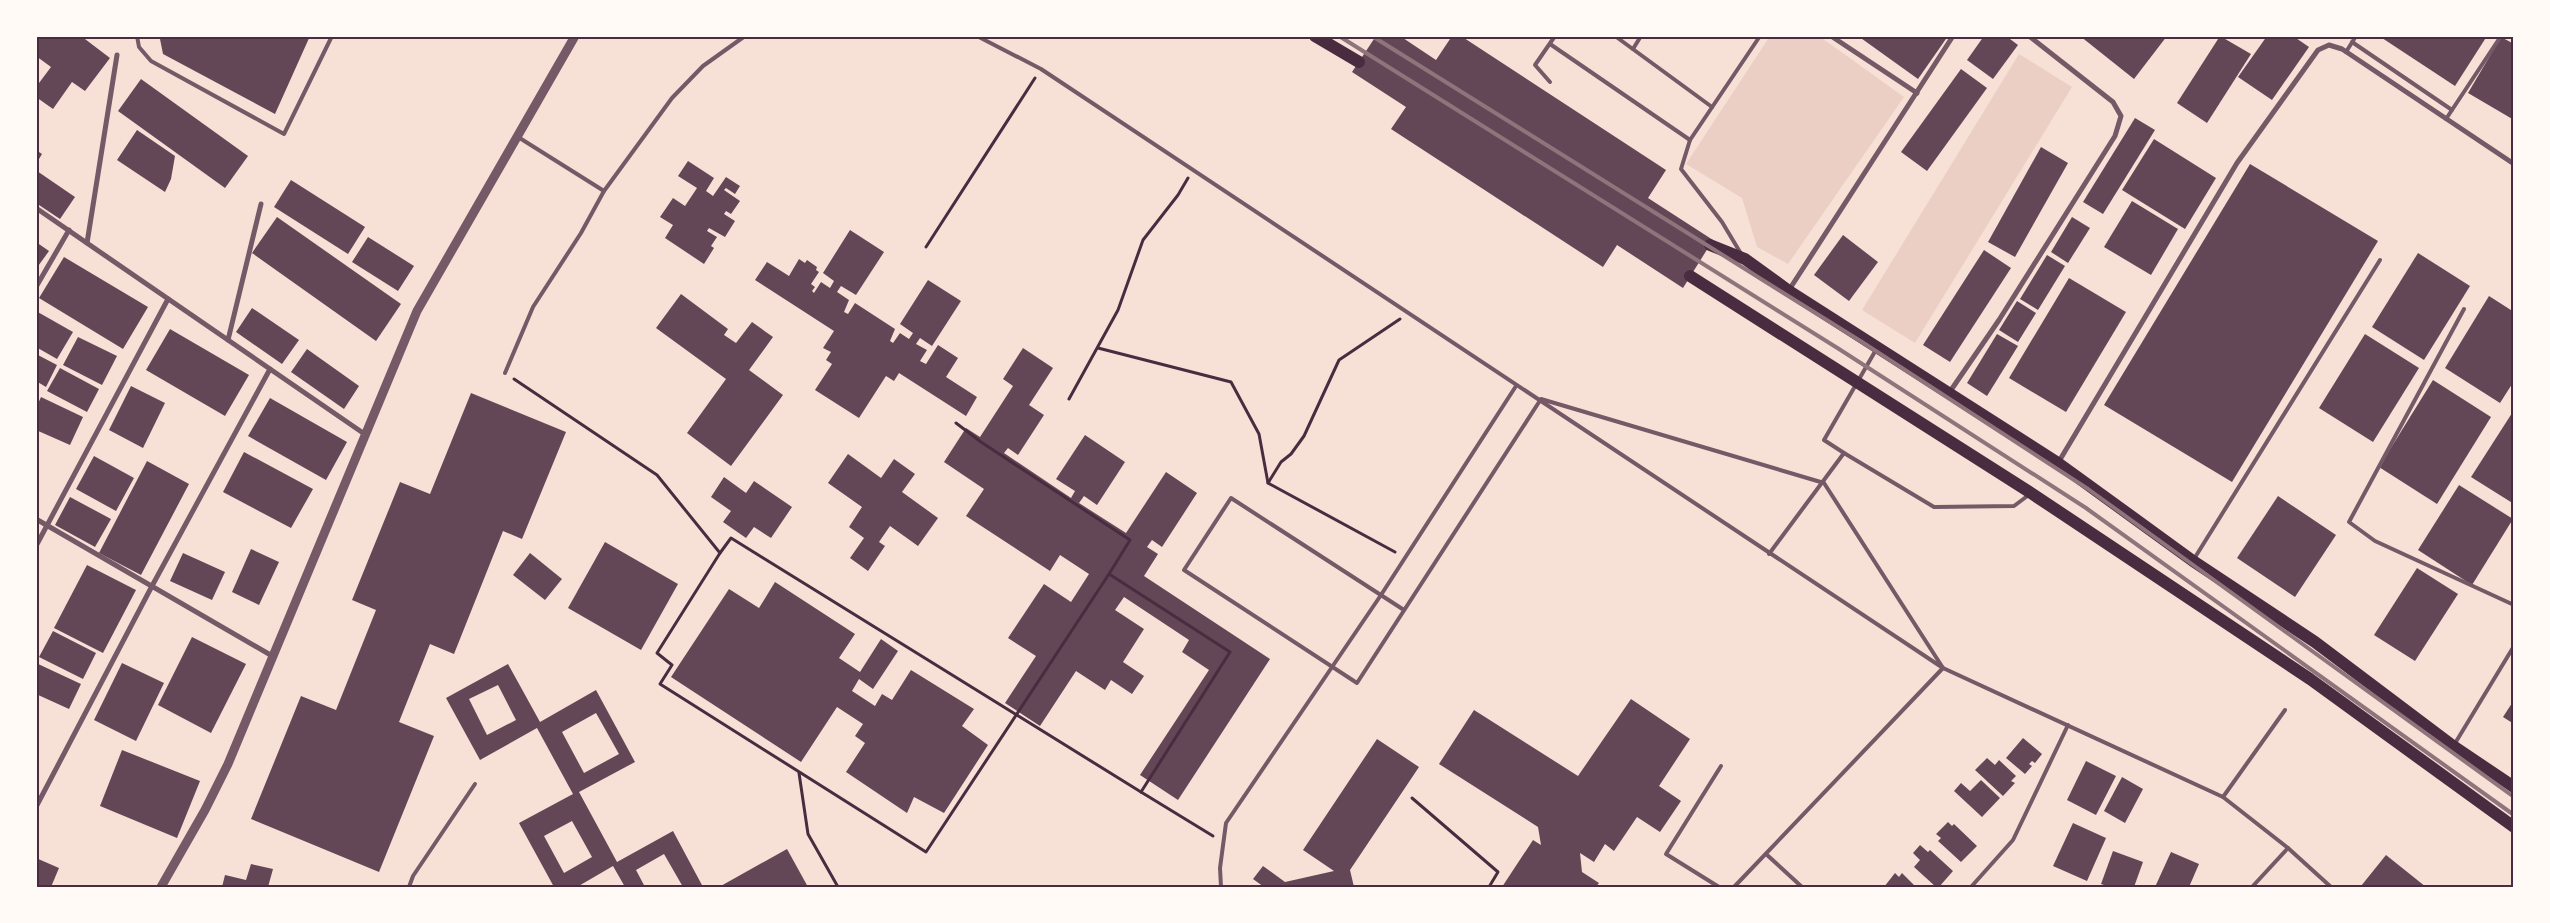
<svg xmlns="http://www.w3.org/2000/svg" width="2550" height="923" viewBox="0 0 2550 923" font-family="'Fira Sans',sans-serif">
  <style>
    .green { fill: #ebcfc5 }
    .building { fill: #644757; fill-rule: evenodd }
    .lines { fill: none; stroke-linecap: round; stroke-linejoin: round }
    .path { stroke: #4a2c40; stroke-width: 3 }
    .service { stroke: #755966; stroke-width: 4 }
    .minor { stroke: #755966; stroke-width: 5 }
    .tertiary { stroke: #755966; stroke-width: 9 }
    .primary { stroke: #4a2c40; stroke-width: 12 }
    .rail { stroke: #8f747c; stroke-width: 4 }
    .neatline { fill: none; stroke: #4a2c40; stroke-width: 2 }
  </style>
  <rect width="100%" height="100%" fill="#f7e1d7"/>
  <g class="green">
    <path d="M1770,36H1819L1904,97L1788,264L1757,247L1742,198L1686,164Z"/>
    <path d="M2019,54L2072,87L1915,343L1862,310Z"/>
  </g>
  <g class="building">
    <path d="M36,36H81L110,58L85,91L72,82L53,109L36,97V87L51,67L36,56Z"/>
    <path d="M310,36L275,114L163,54L160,39L151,37Z"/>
    <path d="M1376,36H1400L1436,60L1452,36H1461L1666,170L1648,198L1713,240L1683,288L1617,245L1603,267L1391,129L1406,107L1352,72Z"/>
    <path d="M1858,36H1948L1918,79Z"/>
    <path d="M1984,36H2006L2018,45L1993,79L1967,60Z"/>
    <path d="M2080,36H2167L2134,79Z"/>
    <path d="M2220,36L2251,54L2207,123L2177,103Z"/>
    <path d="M2267,36H2293L2309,47L2272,100L2238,77Z"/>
    <path d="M2379,36H2487L2455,86Z"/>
    <path d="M2501,37L2514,44V120L2468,93Z"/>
    <path d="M1961,69L1987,88L1927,171L1901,152Z"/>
    <path d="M141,79L248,156L225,188L118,111Z"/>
    <path d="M2135,118L2155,130L2103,214L2083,202Z"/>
    <path d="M137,130L175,156L171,179L165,192L117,160Z"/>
    <path d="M2154,139L2216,178L2185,229L2122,190Z"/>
    <path d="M2041,147L2068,163L2015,257L1988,242Z"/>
    <path d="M36,150L42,154L36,164Z"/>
    <path d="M688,161L714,178L706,191L713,196L726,177L740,186L735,194L726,188L724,190L740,201L731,214L726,211L724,214L735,221L725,237L709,228L707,231L717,237L711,246L714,248L704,264L665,238L673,225L660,217L673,198L685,206L697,188L678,176Z"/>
    <path d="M2250,164L2378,241L2232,482L2104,405Z"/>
    <path d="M37,171L75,197L60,219L36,203Z"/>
    <path d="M291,180L365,227L348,254L274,207Z"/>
    <path d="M2132,201L2178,229L2151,275L2104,247Z"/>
    <path d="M277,217L401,304L376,341L252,253Z"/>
    <path d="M2072,217L2090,228L2068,263L2051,252Z"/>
    <path d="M850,230L884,252L856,295L841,286L837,292L849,300L844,312L848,314L855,303L895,329L890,341L893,343L900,333L909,339L913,333L900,324L928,280L961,301L932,346L920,338L916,344L927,350L920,361L926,364L938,345L958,358L946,377L977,397L966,416L899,373L894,381L886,376L859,418L815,390L832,364L826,360L831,352L823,348L834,331L755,280L767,262L789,276L799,259L805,263L807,260L817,267L816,270L819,272L811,284L815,287L812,291L814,293L821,282L830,288L834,281L823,273Z"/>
    <path d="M1843,235L1878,262L1849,301L1814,275Z"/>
    <path d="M368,237L414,266L398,291L352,262Z"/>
    <path d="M36,242L49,251L36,269Z"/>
    <path d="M1984,250L2011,268L1950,362L1923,345Z"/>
    <path d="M2418,253L2470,286L2424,360L2372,327Z"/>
    <path d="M2047,255L2065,266L2038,310L2020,299Z"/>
    <path d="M64,257L148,307L123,349L39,298Z"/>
    <path d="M2069,278L2126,312L2066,412L2009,378Z"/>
    <path d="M681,294L728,329L724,335L736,343L752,322L773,337L749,370L783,395L731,466L687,433L726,379L656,328Z"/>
    <path d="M2489,296L2514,312V381L2500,403L2445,368Z"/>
    <path d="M2017,301L2036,313L2018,342L1999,330Z"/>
    <path d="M252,308L299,340L282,364L236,332Z"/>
    <path d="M36,311L73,332L57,359L36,347Z"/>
    <path d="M170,329L249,375L225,416L146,370Z"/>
    <path d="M1997,334L2018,346L1987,396L1967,383Z"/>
    <path d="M2365,334L2419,368L2373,442L2319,408Z"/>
    <path d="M78,337L117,356L102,385L63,365Z"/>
    <path d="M1023,348L1053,368L1029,405L1044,415L1018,455L1008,448L1004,453L1071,498L1075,491L1056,479L1085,435L1125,462L1097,505L1084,496L1079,503L1126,533L1166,472L1197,493L1162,547L1152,540L1147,547L1158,554L1144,576L1270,659L1178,800L1140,775L1209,670L1182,652L1189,640L1124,597L1115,610L1144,629L1123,662L1144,676L1132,694L1111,680L1105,690L1076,671L1040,726L1005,703L1036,656L1008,638L1044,584L1071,602L1089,574L1060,555L1050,571L966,516L984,489L944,462L966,428L980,437L1013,386L1003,379Z"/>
    <path d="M307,349L359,386L344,409L291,372Z"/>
    <path d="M36,354L57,365L46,387L36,381Z"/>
    <path d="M60,368L99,389L87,412L47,391Z"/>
    <path d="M2433,380L2491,417L2437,504L2379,467Z"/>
    <path d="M131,386L165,403L143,448L109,430Z"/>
    <path d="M471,393L566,432L522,539L503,531L454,654L430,644L399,722L434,736L379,872L251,819L301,696L336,710L376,610L352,600L400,482L430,494Z"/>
    <path d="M41,397L83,417L70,445L36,430V408Z"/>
    <path d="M270,398L347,442L326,480L248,436Z"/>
    <path d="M2514,410V504L2471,477Z"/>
    <path d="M244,452L313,489L291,528L223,492Z"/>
    <path d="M848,454L881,478L894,459L915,474L902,492L938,518L918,546L890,526L879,542L885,546L868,571L850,558L864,538L849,527L862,507L828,483Z"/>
    <path d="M94,456L134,478L116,511L76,489Z"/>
    <path d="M147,461L189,484L141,575L99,553Z"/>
    <path d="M724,477L746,493L754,481L792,507L771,538L754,527L746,538L723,522L731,511L711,497Z"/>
    <path d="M2459,485L2513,519L2472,585L2418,550Z"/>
    <path d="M2278,496L2336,535L2295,597L2237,558Z"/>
    <path d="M70,497L111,519L95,547L55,525Z"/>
    <path d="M605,542L678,584L641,650L568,608Z"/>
    <path d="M251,549L279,562L259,605L232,592Z"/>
    <path d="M183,553L225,572L212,600L170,581Z"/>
    <path d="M530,553L562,579L545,600L513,575Z"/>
    <path d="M87,565L136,590L103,653L54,628Z"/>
    <path d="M2417,568L2458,594L2415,661L2374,635Z"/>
    <path d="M775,582L855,634L839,658L860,672L881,639L898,651L873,689L859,679L852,691L875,706L882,694L892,700L911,670L974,709L962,726L988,745L944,813L914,797L907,813L846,772L865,743L855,736L863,724L837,707L801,762L671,677L729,589L759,608Z"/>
    <path d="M53,631L96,653L83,679L39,657Z"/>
    <path d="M192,637L246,664L211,733L158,705Z"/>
    <path d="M36,663L81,684L69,709L36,694Z"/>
    <path d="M122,663L164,683L136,741L94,720Z"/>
    <path d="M508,664L540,722L596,690L635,762L579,792L617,862L673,831L703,887H683L664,854L636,870L645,887H625L613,866L577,887H554L519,823L573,794L537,728L480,760L446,698ZM498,685L516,720L487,735L469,699ZM596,713L619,754L584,773L562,732ZM572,821L592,857L564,873L544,836Z"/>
    <path d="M1631,699L1690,739L1659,786L1681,801L1660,832L1637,817L1614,851L1605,844L1594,862L1580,853L1582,872L1599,883L1596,887H1502L1533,840L1541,845L1538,827L1439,764L1474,710L1578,776Z"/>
    <path d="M2514,700V724L2503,717Z"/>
    <path d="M2023,738L2042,754L2035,763L2032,761L2029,764L2032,766L2025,774L2006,758Z"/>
    <path d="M1377,739L1419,767L1350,870L1354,887H1264L1253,879L1263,866L1285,882L1334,871L1303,850Z"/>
    <path d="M122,750L200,781L177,838L100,806Z"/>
    <path d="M1987,758L1995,765L1999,760L2016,776L2011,781L2015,783L2003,796L1975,770Z"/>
    <path d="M2086,761L2116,776L2096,815L2067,800Z"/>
    <path d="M2122,777L2143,789L2125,823L2104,811Z"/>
    <path d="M1981,780L2000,798L1982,817L1954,791L1961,783L1970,791Z"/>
    <path d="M1948,822L1952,826L1954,824L1977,846L1961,862L1938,841L1941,838L1936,834Z"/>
    <path d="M2073,823L2106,838L2087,881L2053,866Z"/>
    <path d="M1920,845L1928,852L1930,850L1953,871L1939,887H1936L1914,867L1920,860L1913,853Z"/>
    <path d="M787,849L808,887H719Z"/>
    <path d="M2113,851L2143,862L2134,887H2110L2101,884Z"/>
    <path d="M2171,852L2199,864L2189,887H2155Z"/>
    <path d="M2386,855L2426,887H2363L2361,886Z"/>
    <path d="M36,858L59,868L51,887H36Z"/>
    <path d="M251,864L273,869L268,887H222L225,875L246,880Z"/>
    <path d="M1895,873L1899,877L1902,873L1916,887H1884Z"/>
  </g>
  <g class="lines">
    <g class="path">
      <path d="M926,247L1035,78"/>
      <path d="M1098,348L1231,382L1259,434L1268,483L1395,552"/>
      <path d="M514,379L657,475L720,553L657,653L672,665L660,684L926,852L1109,574"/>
      <path d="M1069,399L1118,310L1143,240L1178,195L1188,178"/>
      <path d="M1268,483L1281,462L1291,454L1304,436L1339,360L1400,319"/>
      <path d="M720,553L731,538L1141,792L1230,652L1109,574L1130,540L981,442L956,423"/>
      <path d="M799,773L808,834L838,887"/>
      <path d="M1141,792L1213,836"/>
      <path d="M1412,798L1498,872L1489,887"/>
    </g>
    <g class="service">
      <path d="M137,36L139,47L151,61L284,134L332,36"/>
      <path d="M977,36L1041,69L1943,668L2223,797L2285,710"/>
      <path d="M1615,36L1712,107"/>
      <path d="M2352,42L2452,110"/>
      <path d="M1550,44L1690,140"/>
      <path d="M1633,49L1641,36"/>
      <path d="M2346,52L2356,36"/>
      <path d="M1550,82L1535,65L1555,36"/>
      <path d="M2446,119L2501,36"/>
      <path d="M518,137L604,191"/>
      <path d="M1740,252L1722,222L1681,169L1690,140L1760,36"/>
      <path d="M2464,309L2349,522L2375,541L2514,605"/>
      <path d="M505,373L533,307L581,233L604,191L672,98L703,66L745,36"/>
      <path d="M1844,453L1934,507L2014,506L2030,494"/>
      <path d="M1769,554L1844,453L1824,440L1877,348"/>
      <path d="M2194,559L2380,260"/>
      <path d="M1404,610L1231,498L1184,570L1357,683L1541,399L1824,483L1943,668L1734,887"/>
      <path d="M2454,745L2514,646"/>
      <path d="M2223,797L2288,848L2331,887"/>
      <path d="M1766,854L1802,887"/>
      <path d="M409,887L413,876L475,784"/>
      <path d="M1221,887L1220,868L1226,823L1381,595L1516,386"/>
      <path d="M1719,887L1666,854L1721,766"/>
      <path d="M1971,887L2013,840L2068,725"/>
      <path d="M2252,887L2288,848"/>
    </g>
    <g class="minor">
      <path d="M1831,36L1917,93"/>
      <path d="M36,208L366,435"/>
      <path d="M87,243L117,55"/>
      <path d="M36,287L69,230"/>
      <path d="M1789,290L1953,36"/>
      <path d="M228,340L261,204"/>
      <path d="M1949,393L1999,320L2115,136L2121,116L2113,102L2029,36"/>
      <path d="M2058,463L2237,163L2318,50L2329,45L2342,49L2514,164"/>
      <path d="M36,519L274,657"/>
      <path d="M36,546L168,299"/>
      <path d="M36,807L152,586L270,369"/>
    </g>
    <path class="tertiary" d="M161,887L205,810L228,764L417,311L575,36"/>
    <g class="primary">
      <path d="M1315,36L1359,62"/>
      <path d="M1710,245L1745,259L1789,291L2058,463L2193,561L2315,642L2453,746L2514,787"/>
      <path d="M1690,276L2031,493L2310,679L2514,827"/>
    </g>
    <g class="rail">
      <path d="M1339,36L1839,349L2086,508L2514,815"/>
      <path d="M1372,36L1862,342L2088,489L2514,797"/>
    </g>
  </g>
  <rect width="2550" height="923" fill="none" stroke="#fffaf5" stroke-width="75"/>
  <rect x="38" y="38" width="2474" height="848" class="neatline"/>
</svg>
